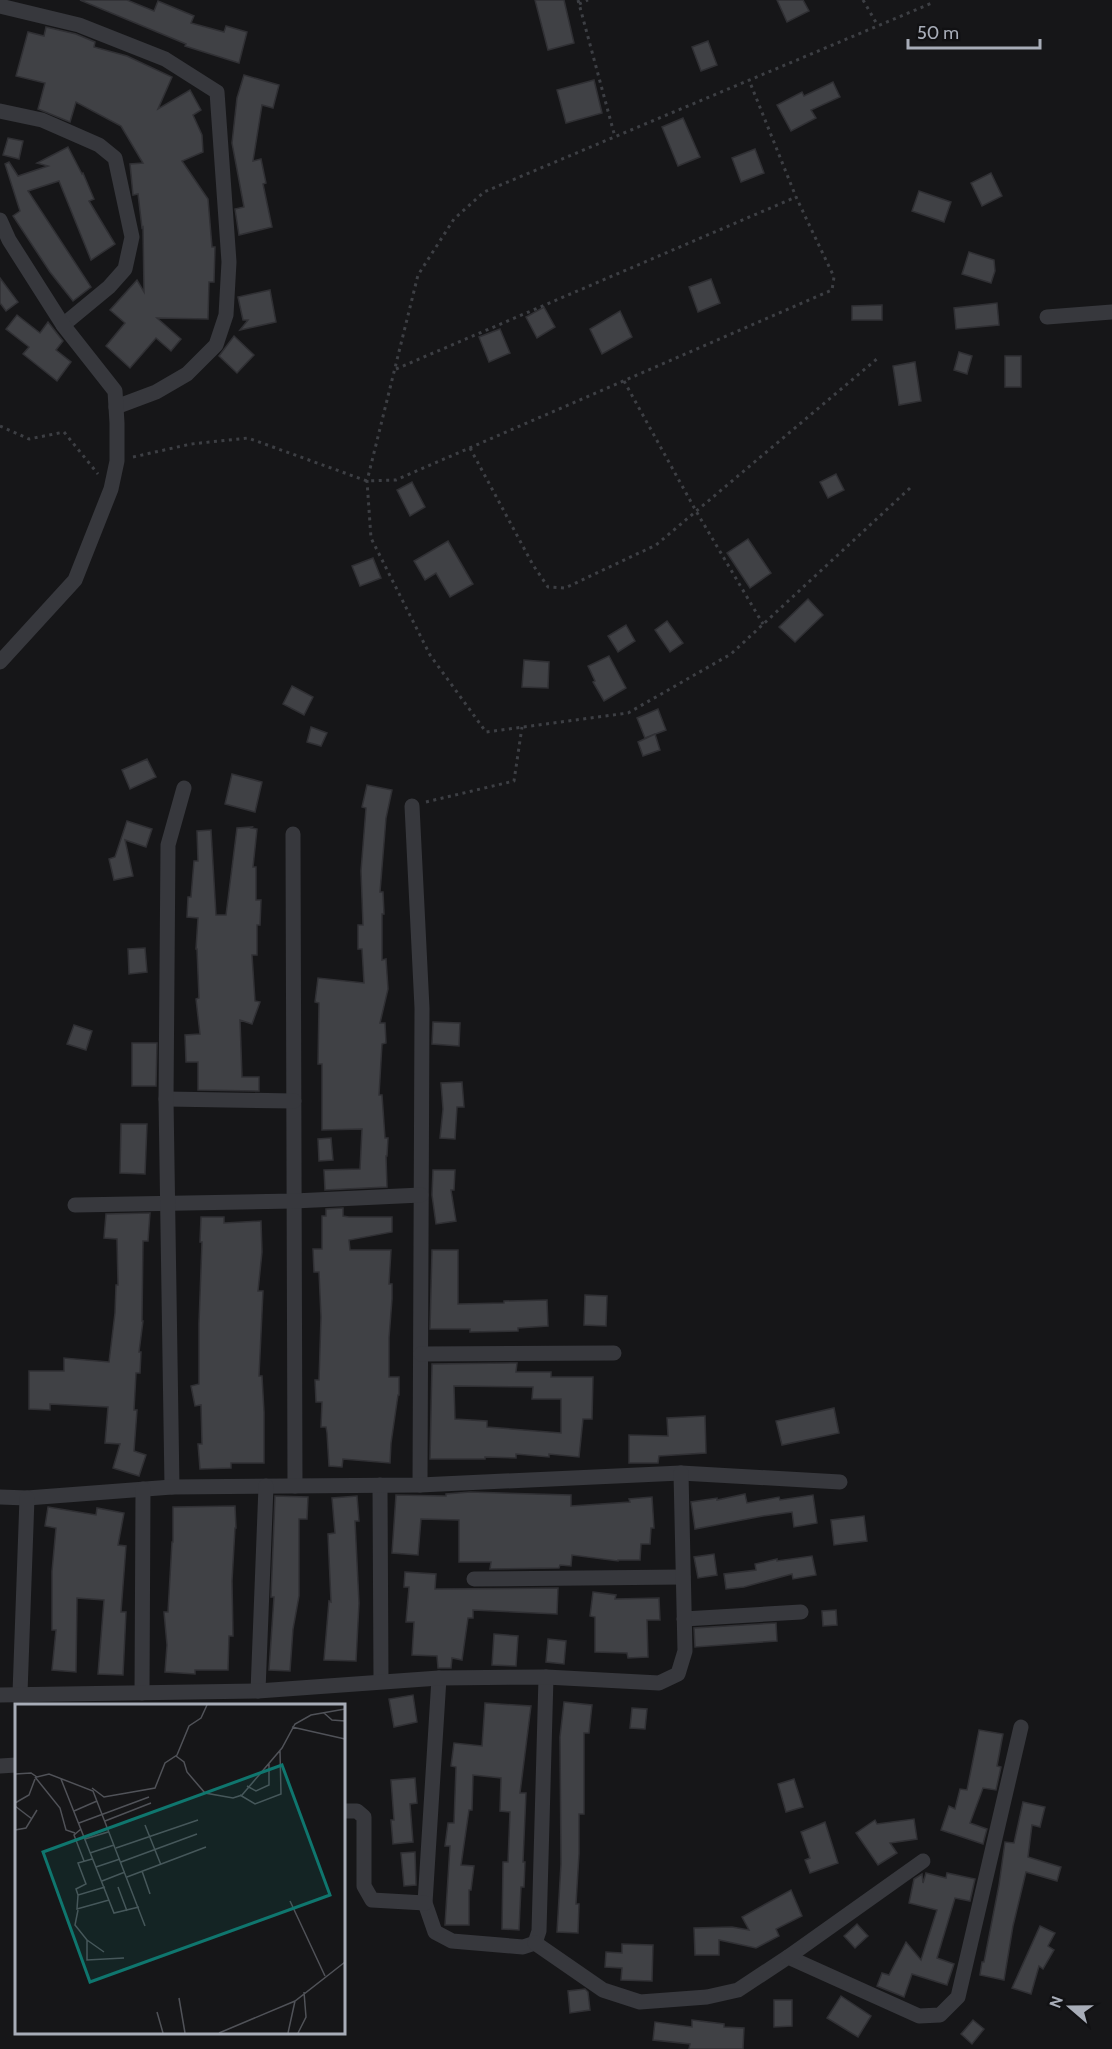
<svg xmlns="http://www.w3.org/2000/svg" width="1112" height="2049" viewBox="0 0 1112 2049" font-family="Cabin,sans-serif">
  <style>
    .building { fill: #404145; stroke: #303034; stroke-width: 1.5; fill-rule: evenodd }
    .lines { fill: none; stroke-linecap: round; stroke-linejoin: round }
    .path { stroke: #3d3f44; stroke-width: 3; stroke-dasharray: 3 4.5; stroke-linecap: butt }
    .minor { stroke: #37383d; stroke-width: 15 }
    .inset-road { fill: none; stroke: #505258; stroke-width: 1.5 }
    .view { fill: #0f766e; fill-opacity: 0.15; stroke: #0f766e; stroke-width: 3 }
    .inset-edge { fill: none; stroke: #a8adb8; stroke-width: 3 }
  </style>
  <rect width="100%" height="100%" fill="#161618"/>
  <g class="building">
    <path d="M80,0H127L154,11L158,1L194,16L191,23L224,32L226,26L247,32L239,63L185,46L186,44Z"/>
    <path d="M535,0H564L574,43L548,50Z"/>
    <path d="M777,0H803L809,11L787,22Z"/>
    <path d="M46,27L76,34L95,42L94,47L127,56L172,77L158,109L190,90L201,110L193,115L202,135L203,152L182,161L208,199L212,247H215L214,282H209L208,319L157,318L181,339L171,351L156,338L130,368L106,346L125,323L110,310L137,280L144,292L143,227L142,228L138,194L133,195L130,164L143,163L121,126L76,102L70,122L38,109L45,83L16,76L28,32L44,36Z"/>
    <path d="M708,41L717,65L701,71L692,47Z"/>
    <path d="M244,75L279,85L273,108L262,105L253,161L261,159L266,183L263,184L272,227L239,235L235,209L244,207L232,143L237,98Z"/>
    <path d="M594,80L602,113L566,123L557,90Z"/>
    <path d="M833,82L840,97L811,110L816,118L791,131L777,105L802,92L804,96Z"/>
    <path d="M683,118L700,157L678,166L662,127Z"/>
    <path d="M8,138L23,141L19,159L3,155Z"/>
    <path d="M68,147L82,174L83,173L94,199L89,201L115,244L91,260L59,181L28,191L91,287L73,301L50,272L13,216L20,211L5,164L9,162L18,176L48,166L37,163Z"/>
    <path d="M755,149L764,173L741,182L732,158Z"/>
    <path d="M991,173L1002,196L982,206L971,183Z"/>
    <path d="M919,191L951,202L944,222L912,211Z"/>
    <path d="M969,252L994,260L995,271L991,283L962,274Z"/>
    <path d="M0,278L18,302L6,311L0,303Z"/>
    <path d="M711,279L720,303L698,312L689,287Z"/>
    <path d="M270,290L276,322L240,330L248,320H243L238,297Z"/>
    <path d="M997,303L999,325L956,329L954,308Z"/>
    <path d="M882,305V320H852V306Z"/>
    <path d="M544,307L555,327L537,338L526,317Z"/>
    <path d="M620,311L632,337L602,354L590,329Z"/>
    <path d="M17,315L40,333L48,322L63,341L56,350L71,362L57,381L23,354L29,347L6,329Z"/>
    <path d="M500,329L510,353L489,362L479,337Z"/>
    <path d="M234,336L254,355L237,373L219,356Z"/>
    <path d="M959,352L972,356L967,374L954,370Z"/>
    <rect x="1005" y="356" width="16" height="31"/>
    <path d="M915,362L921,401L899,405L893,366Z"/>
    <path d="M836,474L844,490L828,498L820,482Z"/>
    <path d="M412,482L425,507L410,516L397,490Z"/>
    <path d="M748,539L771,573L750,588L727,553Z"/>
    <path d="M448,541L473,584L450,597L436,573L425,580L414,561Z"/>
    <path d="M373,558L381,578L360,586L352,566Z"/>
    <path d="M808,599L823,615L795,642L779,627Z"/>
    <path d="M667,621L683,643L670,652L655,630Z"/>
    <path d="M626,625L635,641L618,652L608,636Z"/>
    <path d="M609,656L626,688L604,701L593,682L595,681L588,666Z"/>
    <path d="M524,660L549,662L548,688L522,687Z"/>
    <path d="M292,686L313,697L304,715L283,704Z"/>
    <path d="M658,709L666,730L645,738L637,718Z"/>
    <path d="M311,727L327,733L321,746L307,742Z"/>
    <path d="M655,734L660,750L643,756L638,742Z"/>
    <path d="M147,759L156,777L130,789L122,770Z"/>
    <path d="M232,774L262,782L255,812L225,804Z"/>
    <path d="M367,785L392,790L386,818L380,892H383L384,914H382V960L386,959L388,989L380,1023H385L386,1043L382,1044L379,1095H382L385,1138H388L387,1156H386L387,1187L325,1190L324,1170L360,1169L362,1129L322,1130V1064H318L319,1003L315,1002L318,978L364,983L362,949H358V925H363L361,871L366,808L362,807Z"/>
    <path d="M127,821L152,829L146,847L125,840L133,876L114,880L109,859L115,857Z"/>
    <path d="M252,827L251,828L257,829L253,867H256V900H261L260,925H257V955H252L255,1001L260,1002L252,1024L240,1020L242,1077H259V1091L198,1090V1062H186L185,1035L200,1034L196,999L199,998L197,949H196L198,918L187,917L188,897H191L194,861H198L197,831L211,830L216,915H226L237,828Z"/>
    <path d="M145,948L147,972L129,974L128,949Z"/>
    <path d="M433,1022L460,1023L459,1046L432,1044Z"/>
    <path d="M74,1025L92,1031L86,1050L67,1044Z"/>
    <path d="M132,1043H157L156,1086H132Z"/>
    <path d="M462,1082L464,1107H457L455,1139L440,1138L443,1109L441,1083Z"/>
    <path d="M121,1124H147L145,1174L120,1173Z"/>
    <path d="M331,1138L333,1160L319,1161L318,1139Z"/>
    <path d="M433,1170H455L454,1190H451L456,1221L436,1224L432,1195Z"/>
    <path d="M343,1208V1216L349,1217H392V1232L349,1240L350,1250H391L389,1284H392V1299L389,1338V1377H399V1395H398L391,1443L390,1463L343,1459L342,1467L329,1466L327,1433L326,1427H321L322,1402H316L315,1380H319L321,1317L319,1272H314L313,1249H322V1216H326V1209Z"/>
    <path d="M150,1213L148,1241H143L142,1321H143L139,1352H141L140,1373H136L134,1410H137L134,1451L146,1455L139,1476L113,1468L120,1444L105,1443L108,1407L50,1404V1410L29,1409V1371H64V1358L109,1362L115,1313L116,1285H118L117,1239L104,1238L106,1214Z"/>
    <path d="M201,1217H224V1223L261,1221L262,1252L258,1291H263L259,1376H262L264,1412V1463H231V1468L200,1469L198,1444H202L201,1405L195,1406L191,1386L199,1384V1323L202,1242H200Z"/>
    <path d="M432,1250H458V1304L504,1303V1301L547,1300L548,1326L518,1328V1331L470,1332V1329H430Z"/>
    <path d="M585,1295L607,1296L606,1326L584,1325Z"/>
    <path d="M517,1363L516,1372H551V1377H593L592,1419H583L579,1457L549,1454V1457L516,1454V1458L485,1457V1459H430L432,1364ZM454,1386L533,1387L532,1399H561V1433L487,1427V1421L455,1419Z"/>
    <path d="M834,1408L839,1433L782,1445L776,1421Z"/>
    <path d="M705,1416L706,1453L659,1456L658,1463H629V1435L668,1436L667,1418Z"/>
    <path d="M470,1492L571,1495V1506L630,1502L629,1499L652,1497L654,1528H651L650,1544H641L640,1560H618V1561L572,1555L571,1566L560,1565L559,1568L490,1569L491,1562H459V1520L421,1519L418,1555L392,1553L396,1495L446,1496V1494Z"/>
    <path d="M745,1494L747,1503L779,1497L780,1500L813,1495L817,1523L794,1527L792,1512L763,1516L695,1529L691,1502L717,1498V1500Z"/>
    <path d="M275,1496L308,1497L307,1519H299V1596L293,1629L290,1671L269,1670L274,1597H271Z"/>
    <path d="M357,1496L359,1521H355L359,1603L356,1661L324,1660L329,1601L331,1602L328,1534L335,1533L332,1498Z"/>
    <path d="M235,1506L236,1528H235L232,1581L233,1636H229L228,1670H195V1674L165,1672L167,1645L164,1612H168L172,1542H173V1507Z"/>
    <path d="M48,1507L96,1515L97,1508L124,1513L118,1545L126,1546L121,1612H126L123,1675L98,1674L104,1600L77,1598L76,1672L52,1670L56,1630H52V1571L56,1528L45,1526Z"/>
    <path d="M864,1516L867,1541L834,1545L831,1520Z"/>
    <path d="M714,1554L717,1575L698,1578L694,1557Z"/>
    <path d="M812,1556L816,1575L793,1579L792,1574L744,1587L726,1589L724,1574L756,1570L755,1564L777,1559V1561Z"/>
    <path d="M405,1572L436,1574L435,1589L558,1588L557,1614L473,1610V1618H468L462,1660L452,1658L451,1668H438L437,1656L412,1655L414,1622H406L409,1587H404Z"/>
    <path d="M593,1592L616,1595L615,1599L659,1598L660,1620H647L648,1657L628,1658L627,1653L595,1652V1617L590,1616Z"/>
    <path d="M836,1610L837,1625L823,1626L822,1611Z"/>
    <path d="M776,1623L777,1641L695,1647L694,1628Z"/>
    <path d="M494,1634L518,1636L516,1666L492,1665Z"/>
    <path d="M548,1639L566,1641L564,1664L546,1662Z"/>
    <path d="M413,1695L417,1722L394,1727L389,1699Z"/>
    <path d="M564,1702L592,1705L589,1733H584V1814H579V1854L576,1904H579L578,1933L557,1932L561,1864L560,1737Z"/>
    <path d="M485,1703L531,1706L520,1793H526L523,1862H525L524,1887H521L519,1930L502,1929L503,1862H508L510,1812L500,1811L501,1778L473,1775L472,1810H469L461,1865L474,1866L471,1890H469V1925H445L450,1846H445L448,1823H454L456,1767L451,1766L454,1743L482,1746Z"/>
    <path d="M632,1708L647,1709L645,1729L630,1728Z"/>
    <path d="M979,1730L1003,1734L997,1766L1001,1767L996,1790L983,1788L970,1823L987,1829L983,1844L941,1830L949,1806L955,1809L960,1789L967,1790Z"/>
    <path d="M415,1778L417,1803L410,1804L413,1842L393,1844L391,1820H394L391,1780Z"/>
    <path d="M794,1779L803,1807L786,1812L778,1784Z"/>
    <path d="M1023,1802L1045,1807L1040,1827L1032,1825L1028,1857L1061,1867L1057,1881L1026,1872L1013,1926L1004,1980L980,1975L982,1962H984L999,1885L1005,1842L1014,1843Z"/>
    <path d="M914,1819L917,1839L890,1843L897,1853L878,1865L856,1833L875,1820L877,1824Z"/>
    <path d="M825,1822L838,1863L810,1873L805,1860L810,1858L801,1832Z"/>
    <path d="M415,1852L416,1885L404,1886L401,1853Z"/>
    <path d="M926,1873L946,1878L947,1873L975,1879L970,1901L955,1898L937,1958L954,1964L947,1985L912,1974L904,1997L877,1986L882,1973L889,1975L906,1942L921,1960L937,1910L909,1903L914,1879L922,1874L923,1883Z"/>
    <path d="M791,1890L802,1916L776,1929L779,1936L756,1948L719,1940V1955H695L694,1928L732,1927L749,1930L742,1917Z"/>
    <path d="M857,1924L868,1936L855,1948L844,1936Z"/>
    <path d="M1040,1926L1055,1933L1048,1946L1054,1950L1043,1969L1039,1966L1031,1994L1012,1988Z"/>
    <path d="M622,1944L653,1945L652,1981L621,1980L622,1968L605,1967L606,1952L622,1953Z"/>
    <path d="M585,1989L588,1992L590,2010L570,2013L568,1991Z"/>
    <path d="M841,1996L871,2016L858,2037L827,2018Z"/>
    <path d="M774,2000H792V2026L774,2027Z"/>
    <path d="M692,2020L724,2024V2027L744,2028L743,2049H689L690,2044L653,2040L655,2022L692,2027Z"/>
    <path d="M973,2020L984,2029L972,2044L961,2034Z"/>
  </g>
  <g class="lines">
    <g class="path">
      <path d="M578,0L615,137"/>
      <path d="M863,0L878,26"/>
      <path d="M579,4L588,0"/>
      <path d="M396,369L796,197"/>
      <path d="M624,381L696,511L763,624"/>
      <path d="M0,426L29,439L64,432L98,474"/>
      <path d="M470,448L533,565L548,587L565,588L656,545L878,358"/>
      <path d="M133,457L191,444L248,438L367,481L396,480L832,290L834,277L796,197L749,80"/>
      <path d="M910,488L731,654L628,713L486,732L430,655L371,538L367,481L418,275L454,219L484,192L932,3"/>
      <path d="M426,802L514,781L522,727"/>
    </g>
    <g class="minor">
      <path d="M0,6L79,25L165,59L217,92L229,262L226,315L216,345L187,374L156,392L116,407"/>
      <path d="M0,111L42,120L99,145L115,158L132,237L125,269L109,287L63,325"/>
      <path d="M0,220L9,240L63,325L115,391L117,423V461L111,489L75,580L0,662"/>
      <path d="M1047,317L1112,312"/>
      <path d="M412,806L422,1008L420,1485"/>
      <path d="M293,834L295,1486"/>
      <path d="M166,1099L294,1101"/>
      <path d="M75,1205L294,1201L421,1195"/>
      <path d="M421,1354L614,1353"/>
      <path d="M380,1485L381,1681"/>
      <path d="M172,1487L166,1099L168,845L184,788"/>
      <path d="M0,1497L27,1498L172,1487L420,1485L681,1473L840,1482"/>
      <path d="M474,1579L683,1577"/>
      <path d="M684,1619L801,1612"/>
      <path d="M439,1678L425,1903L435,1932L452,1941L523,1947L535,1943L539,1931L546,1677"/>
      <path d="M258,1691L266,1486"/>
      <path d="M20,1693L27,1498"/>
      <path d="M142,1693L143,1489"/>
      <path d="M0,1695L258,1691L439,1678L546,1677L659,1683L678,1674L685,1651L681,1473"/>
      <path d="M0,1766L16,1765"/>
      <path d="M344,1811H357L364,1817V1886L372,1900L425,1903"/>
      <path d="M535,1943L603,1990L640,2002L707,1997L738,1990L788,1957L919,2016L940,2015L958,1997L1021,1727"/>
      <path d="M788,1957L923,1861"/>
    </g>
  </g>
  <g transform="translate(15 1704)">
    <rect width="330" height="330" fill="#161618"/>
    <path class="inset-road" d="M309,9L317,16L330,17M277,23L330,35M161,52L169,58L172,68L190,89L218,94L227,91L267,44L280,20L296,11L330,5M0,70L16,69L22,73L34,70L78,87L130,222M20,73L45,104L51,126L60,129M46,75L99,209L124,203M232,82L241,87L254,81V59M77,84L89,93L140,84L150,59L162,51L174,22L186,14L192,1M225,91L240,100L266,90L265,47M0,99L14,91L20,75M0,102L17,115M59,107L82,97M90,117L136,99M64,119L134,93M130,121L146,161M66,125L59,131L69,157M0,126L11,124L22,106M70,135L93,128M101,144L183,116M75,149L99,141M106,158L182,130M81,163L105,155M127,167L135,190M112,173L191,143M87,177L110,168M90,183L63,191L62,205L94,196M103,183L112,207M63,191L61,185L71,180L63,159L77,155M275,197L310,272M63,206L60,221L72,236V256L109,254M72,236L89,248M164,294L170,329M142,308L148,329M204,329L280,297L330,258M273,329L280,297M283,329L291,313L289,288"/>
    <path class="view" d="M267,61L315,191L75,278L28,148Z"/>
    <rect width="330" height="330" class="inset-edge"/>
  </g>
  <g transform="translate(1070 2007) rotate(290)" stroke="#111113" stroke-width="4.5" paint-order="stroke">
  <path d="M0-4.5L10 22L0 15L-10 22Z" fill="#a8adb8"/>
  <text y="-9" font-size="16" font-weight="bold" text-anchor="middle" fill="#a8adb8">N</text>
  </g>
  <path d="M908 39v9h132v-9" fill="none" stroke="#a8adb8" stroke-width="3"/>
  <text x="917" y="39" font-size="18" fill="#a8adb8" stroke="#111113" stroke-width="4.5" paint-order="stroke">50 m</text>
</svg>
